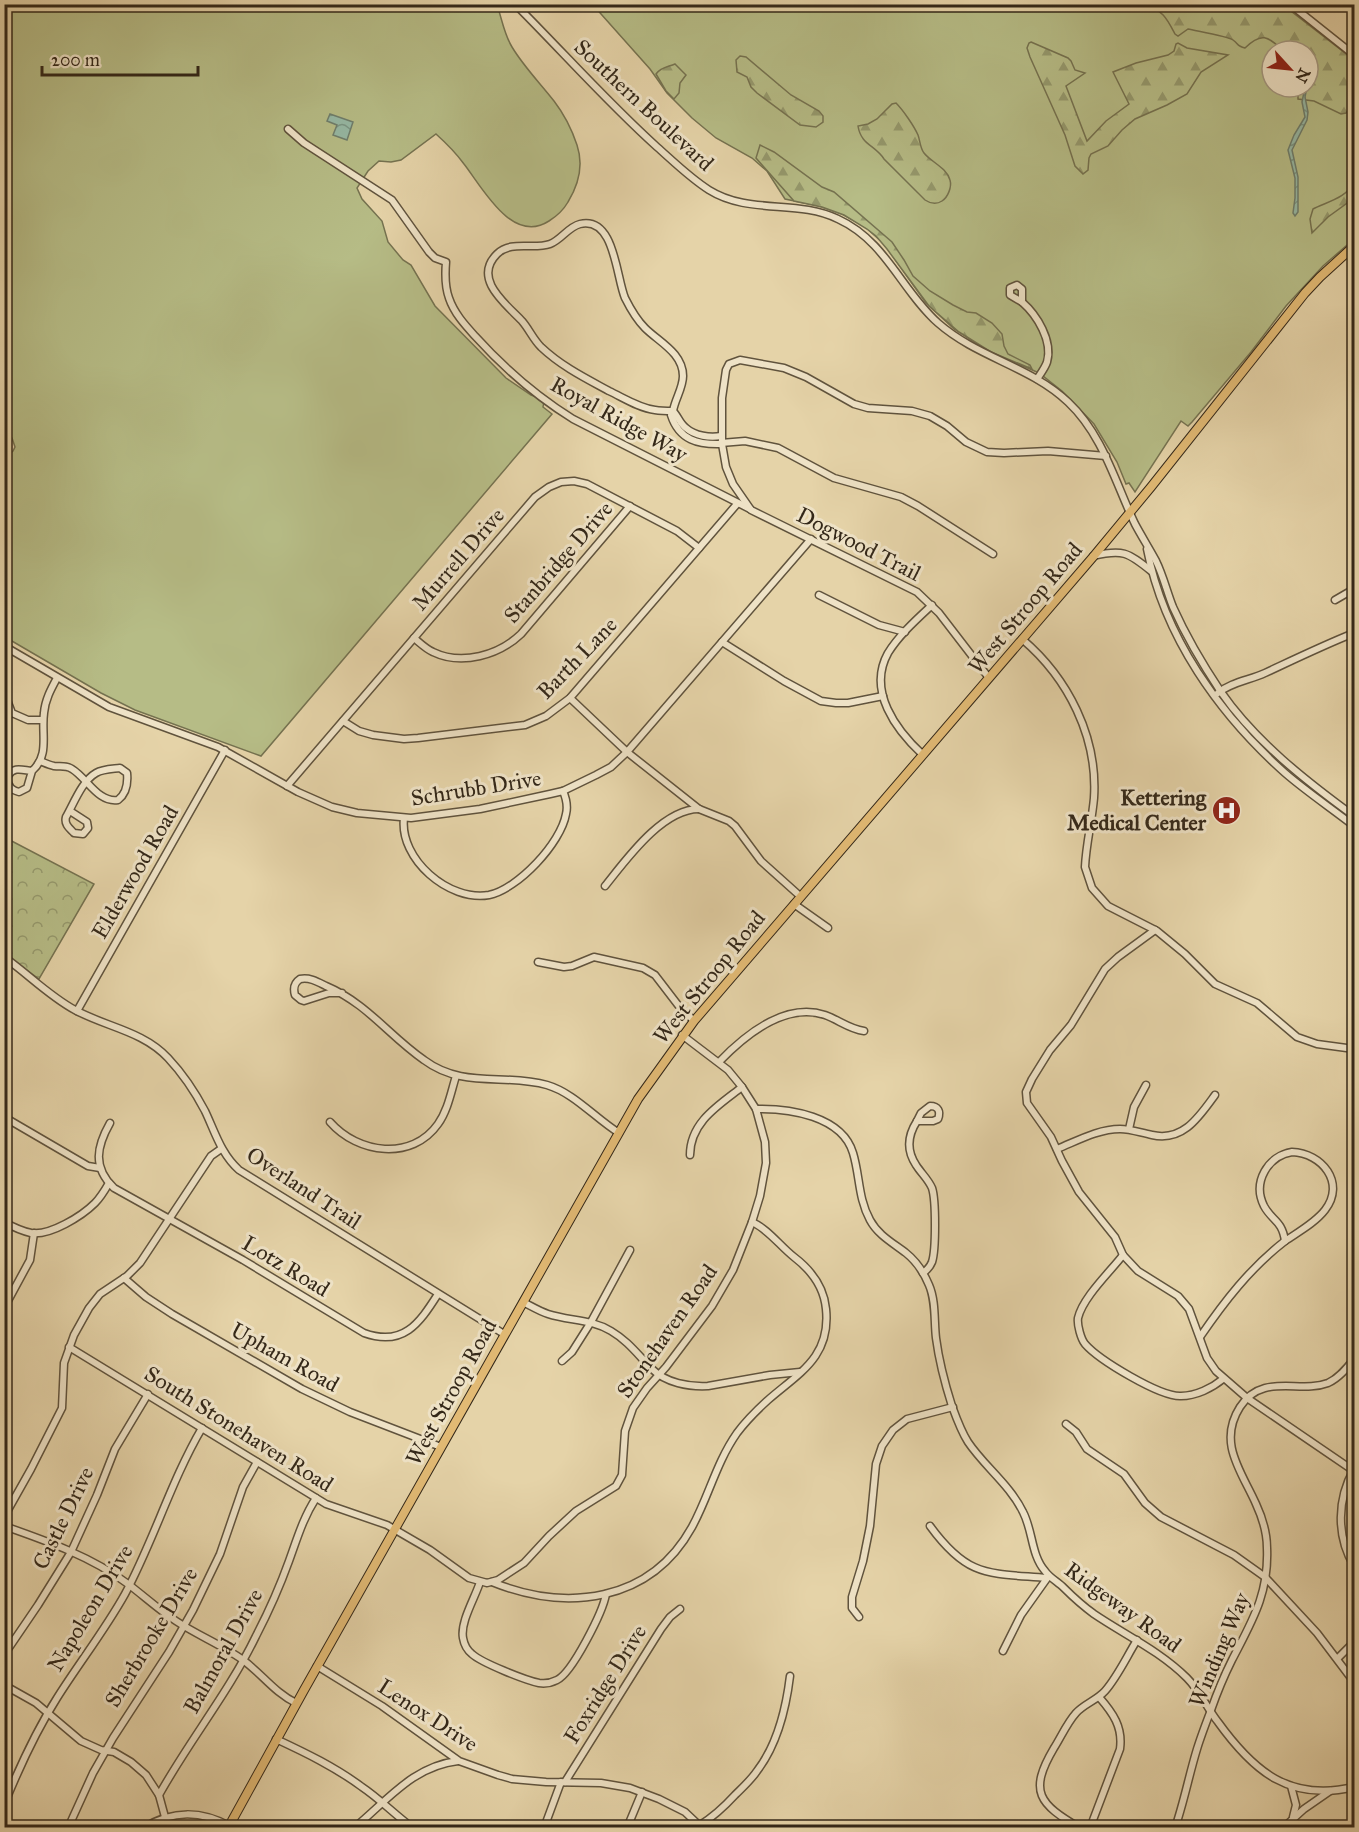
<svg xmlns="http://www.w3.org/2000/svg" width="1359" height="1832" viewBox="0 0 1359 1832" font-family="'IM FELL Great Primer',serif">
  <style>
    .green { fill: #b6bc86; stroke: #757250; stroke-width: 1.5; fill-rule: evenodd }
    .forest { fill: url(#forest-firs); stroke: #757250; stroke-width: 1.5 }
    .park { fill: url(#park-crowns); stroke: #757250; stroke-width: 1.5 }
    .water { fill: url(#water-waves); stroke: #6f7e6c; stroke-width: 1.5 }
    .lines { fill: none; stroke-linecap: round; stroke-linejoin: round }
    .minor-casing { stroke: #60533d; stroke-width: 9 }
    .major-casing { stroke: #342819; stroke-width: 10 }
    .minor { stroke: #eee2c6; stroke-width: 6 }
    .major { stroke: #e2ba74; stroke-width: 8 }
    .labels { text-anchor: middle; dominant-baseline: central; stroke-width: 6; stroke-linejoin: round; paint-order: stroke }
    .street-label { font-size: 22px; fill: #342819; stroke: #eee2c6 }
    .poi-label { font-size: 22px; font-weight: bold; fill: #342819; stroke: #eee2c6; text-anchor: end }
  </style>
  <defs>
    <pattern id="forest-firs" width="22" height="20" patternUnits="userSpaceOnUse" patternTransform="scale(1.5)"><rect width="22" height="20" fill="#b6bc86"/><path d="M5 1l3.5 6h-7zM16 11l3.5 6h-7z" fill="#95996d"/></pattern>
    <pattern id="park-crowns" width="20" height="18" patternUnits="userSpaceOnUse" patternTransform="scale(1.5)"><rect width="20" height="18" fill="#b6bc86"/><path d="M2 6a3 3 0 1 1 6 0M12 15a3 3 0 1 1 6 0" fill="none" stroke="#95996d"/></pattern>
    <pattern id="water-waves" width="16" height="10" patternUnits="userSpaceOnUse" patternTransform="scale(1.5)"><rect width="16" height="10" fill="#96b8a4"/><path d="M0 5q4-4 8 0t8 0" fill="none" stroke="#7b9685"/></pattern>
  </defs>
  <rect width="100%" height="100%" fill="#e5d3a8"/>
  <filter id="stains"><feTurbulence type="fractalNoise" baseFrequency=".00333" numOctaves="4"/><feColorMatrix values="0 0 0 0 .2 0 0 0 0 .09 0 0 0 0 .02 0 0 0 .5 -.17"/></filter>
  <radialGradient id="worn" r=".72"><stop offset=".6" stop-color="#630" stop-opacity="0"/><stop offset="1" stop-color="#630" stop-opacity=".3"/></radialGradient>
  <g class="green">
    <path d="M5,5H497C502,19 504,34 512,47C524,67 540,83 554,101C564,114 572,130 577,145C584,166 579,184 568,202C564,209 557,216 549,221C512,245 482,187 464,164C456,153 446,143 436,134L401,160L391,162L379,161L368,171L357,188L362,199L382,221L388,242L403,260L411,265L435,306L506,378L531,395L540,398L544,402L543,407L552,414L261,756L135,710L101,693L5,637V458L13,451L15,447L12,438L5,434Z"/>
    <path d="M593,5H1287L1354,57V239L1323,266L1286,306L1251,352L1192,422L1188,426L1181,421L1135,492L1129,483L1126,484L1117,462L1094,424L1062,391L1039,373L987,350L954,329L926,303L884,244L864,226L842,214L819,206L785,199L767,171L752,158L716,138L692,118L667,93L650,69ZM1272,51H1308V87H1272Z"/>
  </g>
  <g class="forest">
    <path d="M1145,5H1283L1354,60V104L1346,113L1341,114L1314,101L1298,99V87H1308V51H1284C1268,37 1262,31 1245,48C1236,46 1239,44 1233,40C1227,36 1196,31 1188,29L1178,36L1175,34C1167,19 1163,10 1145,5Z"/>
    <path d="M1031,42L1068,58L1071,61L1075,70L1085,73L1066,86L1087,141L1106,121L1129,104L1113,72L1136,63L1168,55L1174,51L1176,44L1178,43L1187,48L1228,55L1201,72L1187,94L1167,105L1135,119L1122,130L1108,146L1091,154L1089,158L1088,170L1083,174L1075,166L1065,135L1030,57L1027,48L1029,43Z"/>
    <path d="M740,56L746,57L791,95L819,111L823,116V122L816,127L800,125L757,93L751,87L747,77L737,72L736,60Z"/>
    <path d="M675,64L686,75L680,83L679,93L674,99L666,91L656,74C661,67 668,67 675,64Z"/>
    <path d="M896,103C903,110 914,126 918,135C920,140 920,148 924,153C931,162 947,168 950,180C952,187 948,197 942,201C936,205 931,204 925,200L884,159C875,145 861,145 858,126L868,124L877,119L892,104Z"/>
    <path d="M760,145L774,152L822,187L834,192L892,242L904,260L913,276L930,291L953,305L967,312L976,313L992,323L1002,334L1004,346L1008,354L1030,365L1032,369L991,352L959,332L929,306L887,249L876,236L867,229L844,215L822,207L794,201L756,158Z"/>
    <path d="M1354,172V198L1328,217L1312,233L1310,219L1313,209C1326,202 1348,198 1354,181L1353,177Z"/>
  </g>
  <path class="park" d="M4,837L94,884L39,979L5,954Z"/>
  <g class="water">
    <path d="M1305,87H1307L1305,97L1308,112L1307,120L1292,150L1298,177V212L1295,216L1293,213L1295,198V178L1288,150L1294,135L1305,117L1302,102Z"/>
    <path d="M330,114L353,122L347,140L333,135L337,125L327,121Z"/>
  </g>
  <g class="lines">
    <defs>
      <g id="minor">
        <path d="M515,4C563,52 607,102 657,147C674,162 690,178 709,190C749,215 797,199 838,219C886,241 901,290 938,323C978,358 1030,366 1068,402C1103,435 1115,482 1135,524C1142,537 1149,548 1156,561C1163,575 1167,592 1173,607C1186,636 1203,665 1221,692C1255,741 1306,781 1354,816"/>
        <path d="M1290,4L1354,55"/>
        <path d="M288,129L304,143L392,200L429,252L435,258L446,262C445,274 445,287 449,298C454,313 465,325 475,336C504,368 536,396 573,419L750,509"/>
        <path d="M1017,285L1022,289V302L1010,295V288Z"/>
        <path d="M1022,302C1037,315 1053,341 1047,362C1045,368 1041,373 1037,379"/>
        <path d="M673,411C668,411 661,411 655,410C639,408 624,398 609,391C585,378 561,366 541,347C533,339 529,329 522,321C506,304 472,279 497,254C511,240 533,250 550,244C561,240 568,227 580,224C615,216 616,277 625,298C630,308 637,320 645,328C659,342 683,353 683,376C683,388 675,399 673,411L671,415C679,440 698,445 722,444"/>
        <path d="M673,411C678,416 680,424 686,428C695,436 710,438 721,436"/>
        <path d="M721,443L745,441L778,448L834,478L901,497L918,506L993,554"/>
        <path d="M1147,549C1164,637 1219,714 1285,773C1307,792 1331,808 1354,826"/>
        <path d="M1093,556C1122,549 1128,552 1151,571"/>
        <path d="M819,595L879,625L905,632"/>
        <path d="M1335,600L1354,589"/>
        <path d="M414,638C420,643 426,649 433,652C462,666 499,655 521,634L630,506"/>
        <path d="M1022,639C1068,678 1098,737 1094,798C1092,821 1086,844 1085,867L1092,888L1108,906L1157,931L1185,954L1215,984L1257,1003L1297,1037L1317,1044L1354,1049"/>
        <path d="M722,642L784,681L821,701L836,703H848L883,696"/>
        <path d="M4,646L109,707L218,747L298,792L332,807L357,813L411,818L480,809L550,794L563,791L596,775L611,767L627,752L811,539"/>
        <path d="M989,678L939,613L917,592L751,510L733,484L726,467L722,444V398L726,370L729,364L740,360L784,368L806,377L854,404L868,408L912,411L930,416L947,426L966,442L987,452L1004,453L1048,451L1106,456"/>
        <path d="M4,692L12,713L28,720H43"/>
        <path d="M1218,693C1231,682 1250,680 1265,673C1295,659 1324,645 1354,633"/>
        <path d="M570,698L627,752L699,809L729,821L735,826L761,861L800,896"/>
        <path d="M343,721L359,731L373,735L404,739L418,738L525,725L546,716L570,698L737,504"/>
        <path d="M923,755C896,730 867,691 888,653C899,635 917,619 932,605"/>
        <path d="M40,761C45,763 49,765 54,766C60,767 66,765 72,769C87,778 98,803 118,800C126,794 128,783 127,773L120,768C113,769 103,769 96,773C82,781 74,803 66,817C64,824 69,828 74,833L83,834L88,828L87,822L70,811"/>
        <path d="M32,771L27,788L19,792C11,790 6,785 8,776C14,766 22,770 32,771C50,755 41,734 44,713C45,700 51,689 57,678"/>
        <path d="M287,786L535,497L549,487L561,482L574,481L587,484L677,531L699,548"/>
        <path d="M404,818C399,859 449,902 489,895C518,889 561,843 566,814C568,806 566,798 563,791"/>
        <path d="M605,886C626,860 662,809 699,809"/>
        <path d="M794,904L828,928"/>
        <path d="M1155,930L1118,957L1105,969L1071,1025L1050,1050L1032,1079L1026,1092L1027,1103L1051,1137L1062,1161L1079,1192L1115,1237L1123,1255L1138,1271L1178,1296L1189,1309L1207,1358L1216,1371L1247,1398L1354,1471"/>
        <path d="M4,957C28,974 49,996 75,1010C106,1027 143,1031 168,1058C183,1074 195,1092 205,1111C215,1132 221,1154 239,1170L504,1334"/>
        <path d="M538,962L564,967L572,966L594,957L643,968L655,975L678,1005L694,1021"/>
        <path d="M342,993H329L304,1001L301,1000L295,995C293,988 294,983 300,979C310,977 318,982 326,986C368,1004 388,1035 424,1060C463,1089 504,1073 547,1085C574,1093 595,1118 619,1133"/>
        <path d="M77,1011L225,750"/>
        <path d="M719,1062C745,1035 785,1002 825,1015C839,1020 849,1029 864,1031"/>
        <path d="M930,1106C938,1106 941,1111 938,1119L933,1121H917L921,1113Z"/>
        <path d="M756,1109C789,1108 842,1116 853,1153C860,1176 858,1198 870,1220C878,1235 893,1243 906,1253C916,1261 924,1273 929,1285C936,1301 934,1321 936,1338C939,1361 945,1384 952,1406C956,1417 961,1431 968,1442C984,1466 1010,1485 1023,1512C1033,1531 1031,1555 1045,1571C1050,1578 1058,1582 1064,1588C1073,1597 1083,1606 1094,1614C1125,1635 1160,1651 1187,1678C1200,1691 1207,1708 1218,1722C1254,1772 1290,1802 1354,1787"/>
        <path d="M4,1117L88,1166L100,1168"/>
        <path d="M917,1121C908,1135 906,1150 916,1165C921,1173 928,1179 932,1188C936,1200 936,1250 932,1262C930,1267 927,1270 923,1273"/>
        <path d="M330,1122C358,1154 412,1161 438,1124C448,1110 451,1092 456,1076"/>
        <path d="M110,1123C97,1146 92,1167 114,1188L243,1260L364,1333C403,1347 419,1324 438,1294"/>
        <path d="M1129,1129L1134,1107L1146,1085"/>
        <path d="M1057,1149C1077,1141 1098,1129 1120,1129C1131,1129 1141,1133 1152,1135C1183,1142 1199,1117 1215,1095"/>
        <path d="M1292,1152C1322,1153 1346,1183 1325,1210C1315,1223 1298,1232 1285,1241C1282,1220 1272,1221 1264,1206C1252,1182 1268,1156 1292,1152Z"/>
        <path d="M690,1155C690,1122 719,1105 742,1087"/>
        <path d="M4,1222C13,1227 22,1231 31,1233C50,1236 82,1216 95,1203C101,1197 105,1190 109,1183"/>
        <path d="M1123,1255C1110,1272 1083,1297 1078,1318C1077,1325 1081,1339 1085,1344C1099,1360 1160,1397 1181,1396C1196,1396 1212,1388 1223,1379"/>
        <path d="M124,1278L146,1297L172,1314L302,1389L350,1412L441,1447"/>
        <path d="M523,1302C531,1306 539,1311 548,1314C570,1321 591,1319 611,1331C628,1341 638,1355 652,1369C666,1383 689,1387 708,1386L770,1375L800,1372"/>
        <path d="M4,1308L30,1260L34,1233"/>
        <path d="M1200,1337C1224,1302 1250,1268 1285,1241"/>
        <path d="M69,1347L326,1504L387,1525L430,1550L469,1578L487,1583L498,1580L524,1563L549,1536L576,1511L616,1486L622,1475L625,1431L633,1408L647,1388L666,1367L712,1306L733,1270L752,1222L760,1196L766,1163L765,1142L756,1109L742,1087L728,1070L682,1035"/>
        <path d="M562,1361L572,1352L591,1322L630,1250"/>
        <path d="M1066,1424L1076,1432L1087,1449L1124,1474L1145,1503L1161,1517L1234,1555L1265,1577L1317,1633L1354,1682"/>
        <path d="M1354,1469C1337,1499 1336,1536 1354,1566"/>
        <path d="M4,1517L31,1469L62,1408L64,1363L74,1335L89,1308L100,1294L127,1276L140,1263L211,1156L221,1149"/>
        <path d="M4,1526C47,1541 92,1557 128,1584C144,1596 159,1610 176,1621C197,1635 222,1645 243,1660C262,1674 275,1693 296,1703"/>
        <path d="M930,1526C968,1578 988,1573 1047,1578"/>
        <path d="M480,1582C475,1598 460,1622 463,1638C464,1644 467,1650 472,1654C482,1663 525,1680 539,1683C545,1684 551,1683 557,1680C572,1673 603,1612 606,1594"/>
        <path d="M492,1582C566,1612 650,1603 692,1527C709,1496 716,1463 737,1433C746,1421 757,1410 768,1400C799,1373 831,1357 826,1309C824,1287 811,1270 794,1257C780,1246 768,1229 752,1222"/>
        <path d="M859,1617L852,1608V1597L863,1561L870,1526L876,1464L882,1446L893,1430L907,1419L953,1407"/>
        <path d="M1003,1651L1021,1615L1048,1577"/>
        <path d="M4,1655L38,1605L71,1552L97,1495L115,1449L148,1394"/>
        <path d="M1338,1658L1354,1642"/>
        <path d="M317,1666L382,1706L459,1761L498,1775L512,1779L546,1782L601,1783L630,1788L659,1799L685,1812L702,1828"/>
        <path d="M4,1685L36,1703L81,1741L101,1750L114,1752L131,1762L146,1775L159,1795"/>
        <path d="M276,1739C306,1753 335,1767 362,1787C380,1799 395,1815 413,1828"/>
        <path d="M565,1782L661,1629L670,1617L680,1609"/>
        <path d="M1291,1786L1296,1805L1293,1817"/>
        <path d="M4,1805C19,1768 36,1731 57,1698C79,1663 105,1630 125,1594C154,1540 171,1481 202,1428"/>
        <path d="M165,1817L159,1795C189,1741 229,1692 256,1636C269,1611 280,1586 289,1561C297,1539 303,1518 316,1498"/>
        <path d="M700,1825C713,1817 724,1807 735,1795C742,1788 751,1780 757,1771C777,1745 786,1709 790,1676"/>
        <path d="M68,1828L93,1773L113,1738L169,1652L193,1610L220,1554L243,1487L257,1462"/>
        <path d="M143,1828C173,1810 201,1810 231,1827"/>
        <path d="M354,1828C387,1801 413,1766 458,1761"/>
        <path d="M544,1828L561,1782"/>
        <path d="M627,1828L642,1792"/>
        <path d="M1080,1828C1039,1804 1028,1792 1054,1748C1061,1737 1067,1723 1076,1713C1084,1704 1097,1700 1105,1691C1118,1676 1127,1656 1137,1640"/>
        <path d="M1090,1828L1120,1749C1123,1727 1113,1713 1099,1697"/>
        <path d="M1175,1828C1184,1802 1189,1775 1197,1749C1201,1736 1206,1723 1211,1710C1217,1693 1224,1676 1232,1660C1252,1621 1269,1594 1267,1548C1267,1534 1262,1517 1256,1504C1242,1472 1217,1443 1240,1407C1262,1372 1299,1394 1328,1383C1339,1378 1347,1368 1354,1359"/>
        <path d="M1283,1828L1304,1809L1330,1791"/>
      </g>
      <g id="major">
        <path d="M4,1824L18,1828"/>
        <path d="M228,1828L304,1690L638,1099L694,1021L1093,557L1151,487L1305,293L1320,277L1354,246"/>
      </g>
    </defs>
    <use href="#minor" class="minor-casing"/>
    <use href="#major" class="major-casing"/>
    <use href="#minor" class="minor"/>
    <use href="#major" class="major"/>
  </g>
  <defs>
    <symbol id="hospital-disc" viewBox="-11 -11 22 22"><circle r="9.5" fill="#8f2418" stroke="#eee2c6"/><path d="M-5-5h3v3.5h4V-5h3V5h-3V1.5h-4V5h-3Z" fill="#fff"/></symbol>
  </defs>
  <g fill-rule="evenodd">
    <use href="#hospital-disc" x="1210" y="794" width="33" height="33"/>
  </g>
  <g class="labels">
    <g class="street-label">
      <text transform="translate(644 105) rotate(43)">Southern Boulevard</text>
      <text transform="translate(619 419) rotate(29)">Royal Ridge Way</text>
      <text transform="translate(859 544) rotate(27)">Dogwood Trail</text>
      <text transform="translate(458 559) rotate(-49)">Murrell Drive</text>
      <text transform="translate(558 562) rotate(-49)">Stanbridge Drive</text>
      <text transform="translate(1025 608) rotate(-50)">West Stroop Road</text>
      <text transform="translate(577 658) rotate(-46)">Barth Lane</text>
      <text transform="translate(476 788) rotate(-9)">Schrubb Drive</text>
      <text transform="translate(135 872) rotate(-60)">Elderwood Road</text>
      <text transform="translate(709 977) rotate(-51)">West Stroop Road</text>
      <text transform="translate(304 1188) rotate(33)">Overland Trail</text>
      <text transform="translate(286 1266) rotate(31)">Lotz Road</text>
      <text transform="translate(667 1331) rotate(-55)">Stonehaven Road</text>
      <text transform="translate(285 1357) rotate(29)">Upham Road</text>
      <text transform="translate(451 1392) rotate(-61)">West Stroop Road</text>
      <text transform="translate(239 1429) rotate(32)">South Stonehaven Road</text>
      <text transform="translate(63 1518) rotate(-64)">Castle Drive</text>
      <text transform="translate(1123 1607) rotate(36)">Ridgeway Road</text>
      <text transform="translate(90 1608) rotate(-59)">Napoleon Drive</text>
      <text transform="translate(151 1637) rotate(-59)">Sherbrooke Drive</text>
      <text transform="translate(1219 1650) rotate(-67)">Winding Way</text>
      <text transform="translate(223 1651) rotate(-61)">Balmoral Drive</text>
      <text transform="translate(605 1684) rotate(-58)">Foxridge Drive</text>
      <text transform="translate(428 1715) rotate(33)">Lenox Drive</text>
    </g>
    <g class="poi-label">
      <text x="1206" y="797">Kettering<tspan x="1206" dy="25">Medical Center</tspan></text>
    </g>
  </g>
  <rect width="1359" height="1832" fill="none" stroke="#e5d3a8" stroke-width="24"/>
  <rect x="6" y="6" width="1347" height="1820" fill="none" stroke="#342819" stroke-width="3"/>
  <rect x="12" y="12" width="1335" height="1808" fill="none" stroke="#342819" stroke-width="1.5"/>
  <g transform="translate(1290 69) rotate(117)"><circle r="28" fill="#eee2c6" stroke="#a49881" stroke-width="1.5"/>
  <path d="M0-4.5L10 22L0 15L-10 22Z" fill="#8f2418"/>
  <text y="-9" font-size="16" font-weight="bold" text-anchor="middle" fill="#342819">N</text>
  </g>
  <path d="M42 66v9h156v-9" fill="none" stroke="#342819" stroke-width="3"/>
  <text x="51" y="66" font-size="18" fill="#342819" stroke="#eee2c6" stroke-width="4.5" paint-order="stroke">200 m</text>
  <rect width="100%" height="100%" filter="url(#stains)"/>
  <rect width="100%" height="100%" fill="url(#worn)"/>
</svg>
